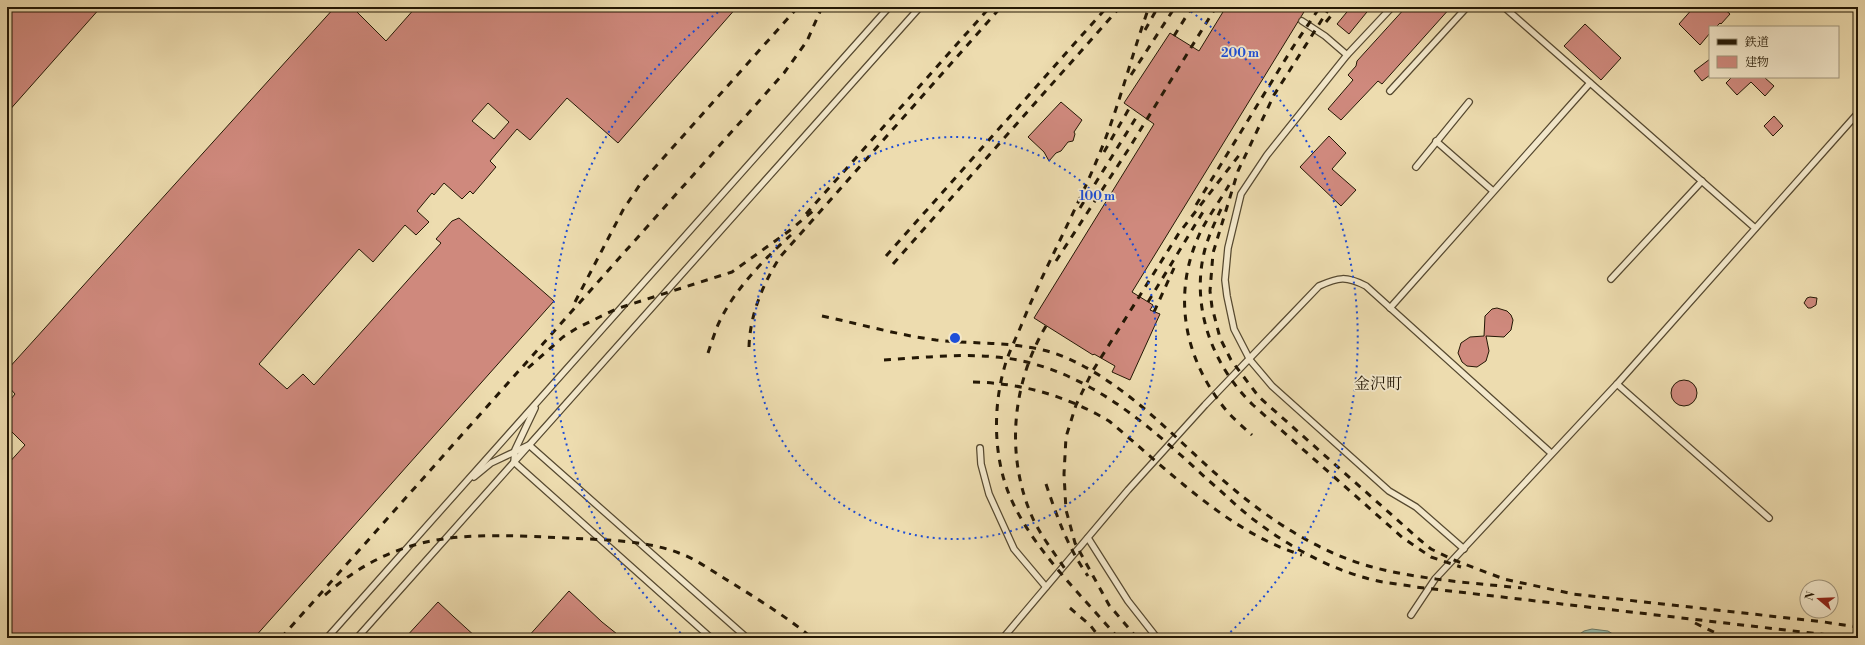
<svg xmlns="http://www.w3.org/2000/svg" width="1865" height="645" viewBox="0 0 1865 645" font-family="'Libre Bodoni','Noto Serif JP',serif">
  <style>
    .water { fill: #99bcab; stroke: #6a7a69 }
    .building { fill: #cf897d; stroke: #241805; fill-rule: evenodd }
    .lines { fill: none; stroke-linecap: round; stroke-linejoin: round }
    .lane-casing { stroke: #564930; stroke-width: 8 }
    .lane { stroke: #f3e8cb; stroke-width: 5.5 }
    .rail { stroke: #241805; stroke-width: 3; stroke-dasharray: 7 7; stroke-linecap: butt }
    .ring { fill: none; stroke: #1d4ed8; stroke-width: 2; stroke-dasharray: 2 4 }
    .labels { text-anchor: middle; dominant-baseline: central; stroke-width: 3.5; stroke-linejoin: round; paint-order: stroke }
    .quarter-label { font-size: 16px; fill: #241805; stroke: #f3e8cb }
    .centre { fill: #1d4ed8; stroke: #f3e8cb; stroke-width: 2 }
    .ring-label { font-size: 12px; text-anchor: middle; font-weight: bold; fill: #1d4ed8; stroke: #f3e8cb; stroke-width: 3.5; stroke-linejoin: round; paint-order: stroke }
  </style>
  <rect width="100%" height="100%" fill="#eddcaf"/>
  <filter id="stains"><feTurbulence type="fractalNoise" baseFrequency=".005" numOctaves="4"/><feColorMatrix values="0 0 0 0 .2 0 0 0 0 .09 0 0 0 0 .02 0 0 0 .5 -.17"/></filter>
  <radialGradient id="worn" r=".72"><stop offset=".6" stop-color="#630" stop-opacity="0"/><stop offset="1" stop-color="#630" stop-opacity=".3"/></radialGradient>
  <path class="water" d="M1592,629L1608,631L1619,638H1574L1584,631Z"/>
  <g class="building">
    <path d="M7,7H101L7,113Z"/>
    <path d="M335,7H352L386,41L416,7H737L618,143L567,98L530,140L517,129L490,161L496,167L473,194L470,191L462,199L444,183L434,195L432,193L417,211L429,222L416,235L405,225L373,262L359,249L259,364L287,389L303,374L314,385L441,243L436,239L452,221L459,218L554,301L254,638H7V465L25,445L7,427V404L15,394L7,385V370ZM488,103L509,122L494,139L472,121Z"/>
    <path d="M1226,7H1307L1132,292L1153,305L1150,310L1160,314L1130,380L1112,372L1115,366L1094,354L1093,355L1034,318L1154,124L1124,103L1170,33L1199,51Z"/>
    <path d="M1351,7H1371L1349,34L1337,24Z"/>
    <path d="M1406,7H1451L1382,84L1378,81L1341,120L1328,109L1353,80L1348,75L1356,66L1357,61Z"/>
    <path d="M1694,7H1722L1730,14L1721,24L1720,23L1716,27H1710V33L1700,45L1679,24Z"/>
    <path d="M1585,24L1621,58L1601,80L1564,46Z"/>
    <path d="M1710,59V75L1702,81L1694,71Z"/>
    <path d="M1732,77H1764L1774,86L1765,96L1751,82L1737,95L1726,83Z"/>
    <path d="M1061,102L1082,120L1074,132L1075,134L1073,141L1068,142L1061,151L1056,153L1049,161L1044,152L1028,137Z"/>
    <path d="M1774,116L1783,126L1773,136L1764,126Z"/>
    <path d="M1329,136L1346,153L1332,169L1356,190L1341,206L1300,167Z"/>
    <path d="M1810,297L1817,298L1816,305L1811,308H1808L1804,303L1807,298Z"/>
    <path d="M1497,308L1507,311L1511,315L1513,320L1511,330L1504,337L1486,336L1489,351L1486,361L1477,367L1467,366L1462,362L1458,353L1461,343L1470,337L1484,336L1485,316L1492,309Z"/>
    <circle cx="1684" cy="393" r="13"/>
    <path d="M569,591L602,622L622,638H527Z"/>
    <path d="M438,602L454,617L477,638H405Z"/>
  </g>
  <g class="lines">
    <defs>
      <g id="lane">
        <path d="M1392,7L1347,55L1267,155L1241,194L1228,248L1225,280L1227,296L1234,329L1250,360L1272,386L1389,491L1416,507L1464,549"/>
        <path d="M1504,7L1755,228"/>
        <path d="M1302,21L1325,36L1347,55"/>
        <path d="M1390,91L1467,7"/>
        <path d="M1436,141L1493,191"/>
        <path d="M1416,167L1469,102"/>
        <path d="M1611,279L1702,181"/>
        <path d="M1390,308L1590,83"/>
        <path d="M1617,384L1769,518"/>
        <path d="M535,408L515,450L514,462L711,638"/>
        <path d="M980,448L981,464L989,494L1014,549L1046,587"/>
        <path d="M474,477L491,463L529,445L747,638"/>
        <path d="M1088,538L1128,601L1157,638"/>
        <path d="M1411,615L1435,579L1617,384L1858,113"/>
        <path d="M327,638L889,7"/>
        <path d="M357,638L920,7"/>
        <path d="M1003,638L1128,490L1205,405L1319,286C1339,277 1346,276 1366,286L1551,453"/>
      </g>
    </defs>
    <use href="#lane" class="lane-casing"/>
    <use href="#lane" class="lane"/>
    <g class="rail">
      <path d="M1330,7L1274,95L1238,171L1213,253L1210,291L1212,307L1220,338L1231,360L1259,397L1420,540L1431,549L1454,560L1504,579L1573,594L1824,622L1858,627"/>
      <path d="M1326,22L1338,7"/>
      <path d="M1145,30L1158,7"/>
      <path d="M1174,36L1192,7"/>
      <path d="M1131,75L1175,7"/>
      <path d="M1104,152L1130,107"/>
      <path d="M1229,185C1221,199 1210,214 1202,229C1172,289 1182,353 1222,405C1230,416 1242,426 1252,435"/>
      <path d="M1196,205L1293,47L1320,7"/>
      <path d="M1080,208L1139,113"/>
      <path d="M1221,209C1215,222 1209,235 1205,249C1190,306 1212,365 1253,405L1403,538L1431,557L1461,567"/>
      <path d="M806,214L990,7"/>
      <path d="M886,256L1107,7"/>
      <path d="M1056,261L1128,150L1216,7"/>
      <path d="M893,264L1120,7"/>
      <path d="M575,302L623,210L641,183L798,7"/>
      <path d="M1148,302L1206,207"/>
      <path d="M1154,312L1174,268"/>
      <path d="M822,316C860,324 898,335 936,340C979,345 1026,340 1067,358C1134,388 1181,446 1237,492C1277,525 1325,555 1376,568C1424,580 1473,583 1522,588"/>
      <path d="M1046,326C1011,385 1005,459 1034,521C1043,539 1056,555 1067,572"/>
      <path d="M749,347C750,314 763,284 780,257L1001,7"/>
      <path d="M708,353C711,344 714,335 717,327C732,292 763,260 791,235"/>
      <path d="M884,360C934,357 986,350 1034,364C1103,383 1157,433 1208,480C1226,495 1242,512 1261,525C1292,548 1329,568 1366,578C1382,583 1400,584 1416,587L1854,638"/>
      <path d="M528,368L563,337L577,328L616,309L732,272L789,231L813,211"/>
      <path d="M973,382C1022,383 1067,396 1109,421C1167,469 1229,533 1302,555"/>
      <path d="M1046,484C1057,517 1068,548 1088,576"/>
      <path d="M325,595C403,527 472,534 568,538C604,540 645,540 679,553C698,560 715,573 732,583C759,600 787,617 812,638"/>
      <path d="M1070,608L1090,625L1100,638"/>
      <path d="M1695,623L1726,638"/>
      <path d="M281,638L784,73L807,41L822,7"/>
      <path d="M1118,638C1080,593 1023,540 1005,483C993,445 994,400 1006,362C1010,350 1016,338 1021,326C1045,266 1077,210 1101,150C1120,103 1132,54 1149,7"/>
      <path d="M1137,638L1109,605L1075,543L1066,510L1064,474L1066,437L1076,405L1092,372L1179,233L1240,154"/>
    </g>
  </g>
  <g class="ring">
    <circle cx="955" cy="338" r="201"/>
    <path d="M685 637A403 403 0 0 1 724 8M1186 8A403 403 0 0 1 1225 637"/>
  </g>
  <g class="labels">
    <g class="quarter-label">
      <text x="1378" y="384">金沢町</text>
    </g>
  </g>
  <circle cx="955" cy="338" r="6" class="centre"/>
  <g class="ring-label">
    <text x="1240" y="57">200 m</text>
    <text x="1097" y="200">100 m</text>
  </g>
  <rect width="1865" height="645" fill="none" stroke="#eddcaf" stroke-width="24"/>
  <rect x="8" y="8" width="1849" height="629" fill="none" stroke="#241805" stroke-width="2"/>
  <rect x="12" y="12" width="1841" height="621" fill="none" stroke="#241805"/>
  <rect x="1709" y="26" width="130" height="52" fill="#f3e8cb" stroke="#a0957c"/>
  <rect x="1717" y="39" width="20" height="6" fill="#241805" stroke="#a0957c"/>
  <text x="1745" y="46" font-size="12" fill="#241805">鉄道</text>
  <rect x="1717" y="56" width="20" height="12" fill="#cf897d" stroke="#a0957c"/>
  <text x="1745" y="66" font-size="12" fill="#241805">建物</text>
  <g transform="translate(1819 599) rotate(289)"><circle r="19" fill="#f3e8cb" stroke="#a0957c"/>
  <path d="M0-3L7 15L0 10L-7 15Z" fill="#8f2418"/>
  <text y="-6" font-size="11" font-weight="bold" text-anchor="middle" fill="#241805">N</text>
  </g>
  <rect width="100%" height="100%" filter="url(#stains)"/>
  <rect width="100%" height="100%" fill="url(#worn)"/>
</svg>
